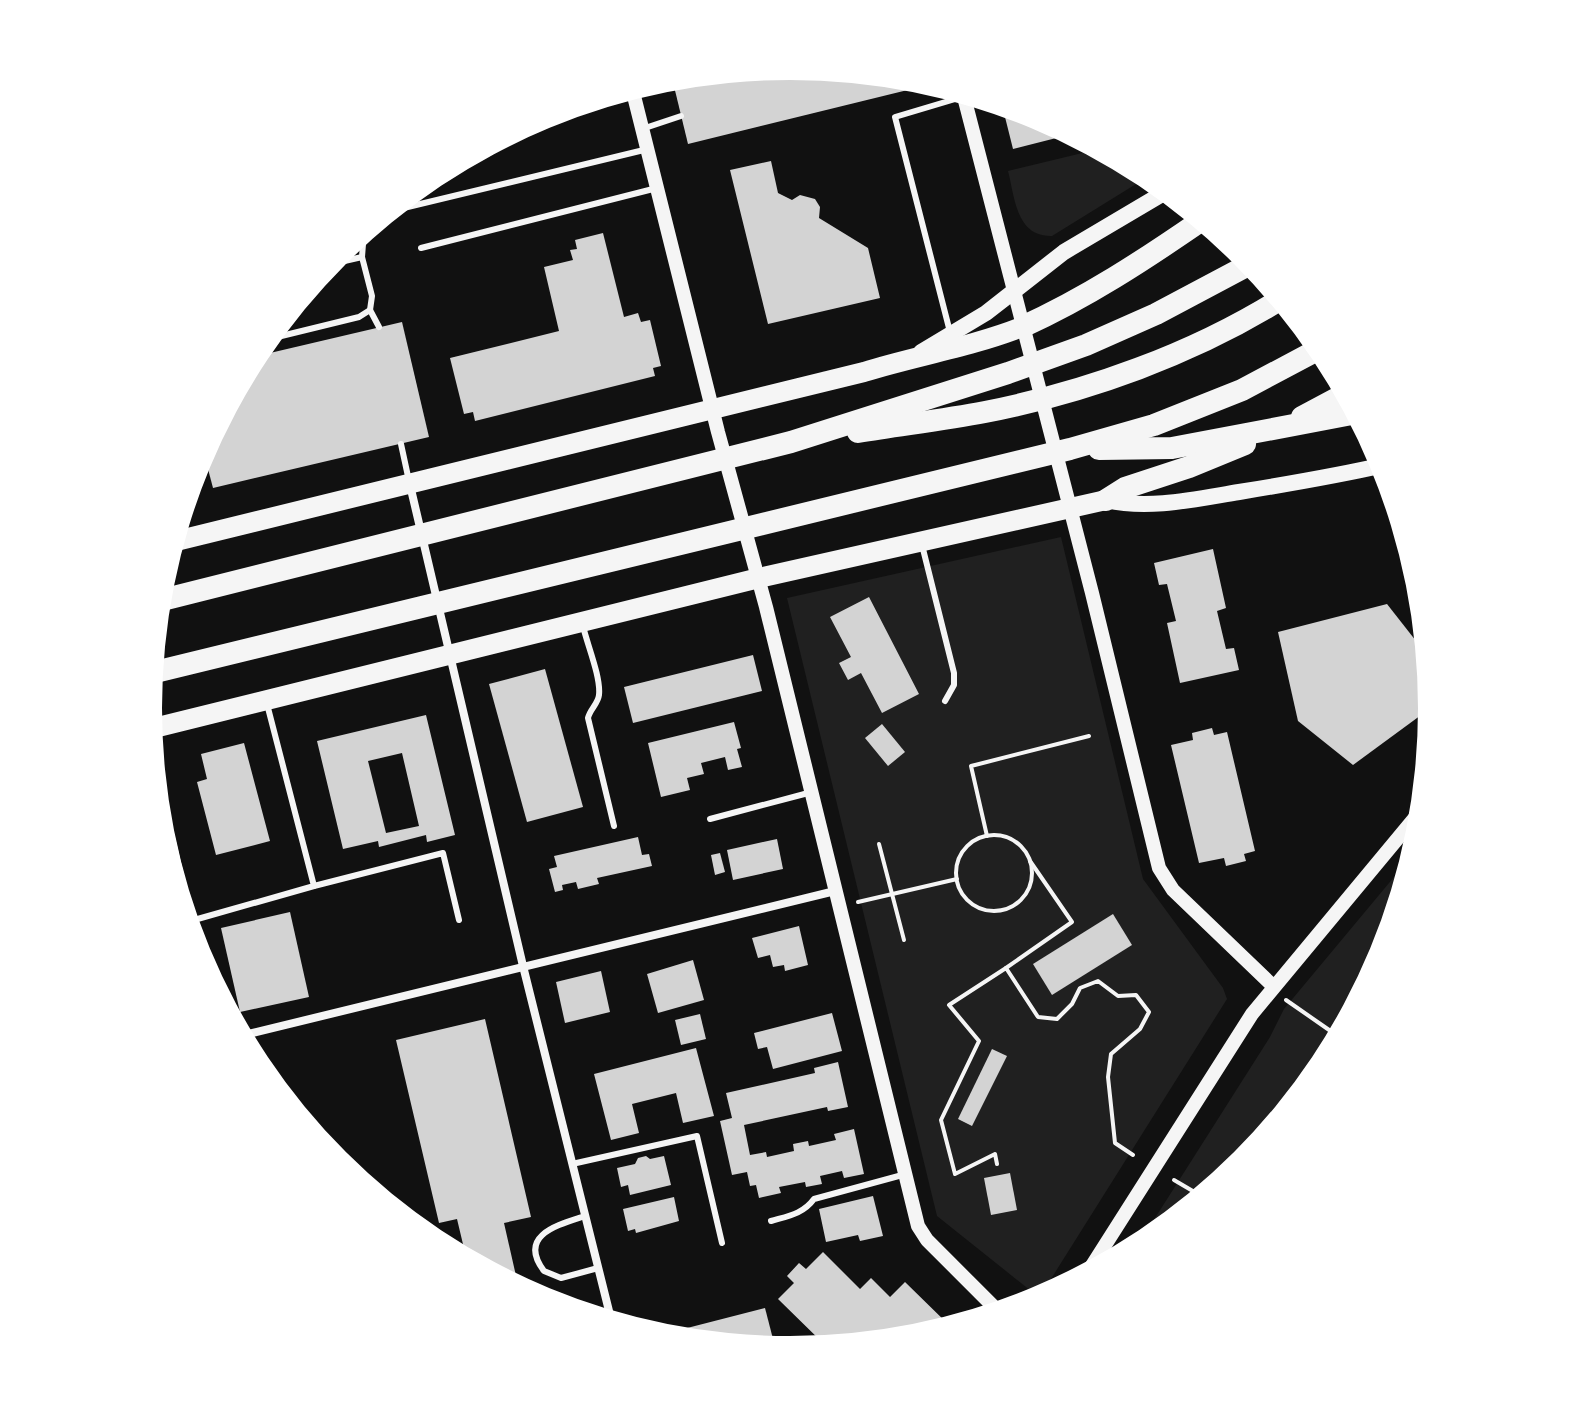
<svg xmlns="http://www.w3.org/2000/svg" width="1580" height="1417" viewBox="0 0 1580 1417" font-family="Poppins,sans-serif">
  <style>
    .green { fill: #202020 }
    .building { fill: #d3d3d3; fill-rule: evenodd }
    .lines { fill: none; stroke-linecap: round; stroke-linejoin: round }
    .path { stroke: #f5f5f5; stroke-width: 4 }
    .service { stroke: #f5f5f5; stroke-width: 6 }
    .minor { stroke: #f5f5f5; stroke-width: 8 }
    .tertiary { stroke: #f5f5f5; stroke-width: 14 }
    .secondary { stroke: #f5f5f5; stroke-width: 16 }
    .primary { stroke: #f5f5f5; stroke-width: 20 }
    .motorway { stroke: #f5f5f5; stroke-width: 22 }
  </style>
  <rect width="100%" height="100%" fill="#111"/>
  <g class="green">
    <path d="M1099,149L1149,176L1052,236C1016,237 1015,198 1008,171Z"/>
    <path d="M1061,537L1143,879L1223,988L1227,999L1044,1290L1036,1295L937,1216L787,598Z"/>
    <path d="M1414,853L1383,955L1324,1066L1244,1163L1147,1243L1136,1248L1270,1037L1284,1009Z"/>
  </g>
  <g class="building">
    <path d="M790,66L916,78L927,82L928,85L688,144L672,78Z"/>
    <path d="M586,102L587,109L533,121L545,115Z"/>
    <path d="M1002,105L1036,115L1072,134L1013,149Z"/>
    <path d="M771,161L778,193L792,200L800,195L815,199L820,207L819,218L868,248L880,298L768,324L730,170Z"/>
    <path d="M603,233L624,317L638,313L641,322L650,320L661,366L653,368L655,376L475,421L473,412L464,414L450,358L559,331L544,267L573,260L570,250L577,249L575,240Z"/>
    <path d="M402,322L429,437L213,488L203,450L253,357Z"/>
    <path d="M1213,549L1226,608L1217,611L1226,649L1234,648L1239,670L1180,683L1167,623L1176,621L1167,584L1159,585L1154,563Z"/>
    <path d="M869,597L919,694L882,713L861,673L848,680L839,663L851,657L830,617Z"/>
    <path d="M1387,604L1427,655L1432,707L1353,765L1298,721L1278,632Z"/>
    <path d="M753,655L762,691L633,723L624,687Z"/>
    <path d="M545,669L583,807L527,822L489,684Z"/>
    <path d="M426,715L455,835L427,842L426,835L379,847L378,841L343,849L317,741ZM402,753L419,826L386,833L368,761Z"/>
    <path d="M734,722L741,748L737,749L742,767L728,770L725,757L701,763L704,774L687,778L690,790L661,797L648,743Z"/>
    <path d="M882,724L905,752L888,766L865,738Z"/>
    <path d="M1212,728L1214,735L1227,732L1255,851L1244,854L1246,861L1226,866L1224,858L1199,863L1171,745L1193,740L1192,733Z"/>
    <path d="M244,743L270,841L216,855L197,782L207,779L201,754Z"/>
    <path d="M638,837L642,855L649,854L652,866L597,878L599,884L578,889L576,882L562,885L563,890L555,892L549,869L557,867L554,856Z"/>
    <path d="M777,839L783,869L733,880L727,850Z"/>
    <path d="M720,853L725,872L715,875L711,855Z"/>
    <path d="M290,912L309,997L240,1012L221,928Z"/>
    <path d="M1113,914L1132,945L1052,995L1033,964Z"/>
    <path d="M799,926L808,965L785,971L784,965L773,967L770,955L758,958L752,938Z"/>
    <path d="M693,960L704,1000L658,1013L647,974Z"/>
    <path d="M601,971L610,1012L565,1023L556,982Z"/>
    <path d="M832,1013L842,1051L773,1069L767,1047L758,1049L754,1033Z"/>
    <path d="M700,1014L706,1039L681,1045L675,1020Z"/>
    <path d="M485,1019L531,1217L504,1223L519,1289L467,1261L457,1219L439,1223L396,1040Z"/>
    <path d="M696,1048L714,1116L683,1123L676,1093L632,1104L639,1133L611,1140L594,1074Z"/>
    <path d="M992,1049L1007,1056L972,1126L958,1119Z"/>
    <path d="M838,1062L848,1107L828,1111L827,1107L744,1125L750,1155L766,1152L767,1157L794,1151L793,1144L808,1141L809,1146L836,1140L834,1134L854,1129L864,1174L844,1178L842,1171L820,1176L822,1184L806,1187L805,1182L779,1187L781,1193L759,1198L756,1185L750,1186L747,1172L732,1175L720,1121L732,1118L726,1093L815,1073L814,1068Z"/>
    <path d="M646,1156L650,1159L664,1156L671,1185L630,1195L628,1185L621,1187L617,1168L635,1164L638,1158Z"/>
    <path d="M1010,1173L1017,1210L991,1215L984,1178Z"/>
    <path d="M873,1196L883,1236L860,1241L858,1235L826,1242L819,1209Z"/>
    <path d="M674,1197L679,1221L636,1233L635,1229L628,1231L623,1209Z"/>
    <path d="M823,1252L860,1289L871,1278L890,1297L905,1282L952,1328L915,1339L827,1347L778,1299L794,1283L787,1276L799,1263L806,1269Z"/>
    <path d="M765,1308L773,1339L744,1346L656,1336Z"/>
  </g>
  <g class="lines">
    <g class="path">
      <circle cx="994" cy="873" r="38"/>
      <path d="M987,836L971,766L1089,736"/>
      <path d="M879,844L904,940"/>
      <path d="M858,902L957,879"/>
      <path d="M1006,968L1072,922L1030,861"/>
      <path d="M1286,1000L1332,1032"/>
      <path d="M1281,1118L1391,931"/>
      <path d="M997,1164L995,1154L955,1174L941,1120L979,1041L949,1005L1006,968L1038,1017L1057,1019L1072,1004L1080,988L1098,981L1118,996L1136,995L1149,1012L1140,1029L1111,1054L1108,1077L1115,1143L1133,1155"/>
      <path d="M1174,1180L1203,1197"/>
    </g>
    <g class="service">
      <path d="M642,129L681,116"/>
      <path d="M387,212L648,149"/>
      <path d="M421,248L657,188"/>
      <path d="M362,257L364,231"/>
      <path d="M370,310L379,327"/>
      <path d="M950,332L895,117L962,97"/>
      <path d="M265,340L359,317L370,310L372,296L362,257L327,265"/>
      <path d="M401,444L409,481"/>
      <path d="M922,545L954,673V685L945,701"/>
      <path d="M583,626C587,644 601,677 599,695C598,704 590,709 588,718L614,826"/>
      <path d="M710,819L812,792"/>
      <path d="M314,886L443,853L459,920"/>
      <path d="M187,922L314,886L267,704"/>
      <path d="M572,1164L697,1136L722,1243"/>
      <path d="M585,1216C558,1225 517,1235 544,1271L561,1278L598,1268"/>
      <path d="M771,1221C788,1216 803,1214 814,1199L906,1174"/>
    </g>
    <g class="minor">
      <path d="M410,485L523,966L612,1323"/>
      <path d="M240,1036L835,891"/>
    </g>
    <g class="tertiary">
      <path d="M632,88L718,432L766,607L918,1226L927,1240L1000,1313"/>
      <path d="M963,93L1092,593L1159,868L1173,890L1273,986"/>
      <path d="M1086,1275L1252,1014L1423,808"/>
    </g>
    <g class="secondary">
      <path d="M921,352L986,313L1064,252L1167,191"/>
      <path d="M1106,500C1149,510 1196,499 1239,492C1288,484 1336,476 1384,465"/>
    </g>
    <g class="primary">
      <path d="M172,542L864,372C916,356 971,347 1022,327"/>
      <path d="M150,729L759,578L1106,500"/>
      <path d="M157,805L178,893"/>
    </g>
    <g class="motorway">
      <path d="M1022,327C1086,298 1144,260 1202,220"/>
      <path d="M1302,417L1347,393"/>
      <path d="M858,432C900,425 943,420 985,412C1087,392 1193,354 1281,299"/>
      <path d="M1099,449L1172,448L1357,413"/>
      <path d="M1106,500L1125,488L1189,467L1245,444"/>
      <path d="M158,601L791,442L1008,373L1086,345L1156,314L1252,263"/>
      <path d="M151,673L1070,449L1154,425L1242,390L1321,348"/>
    </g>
  </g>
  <path d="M0 0H1580V1417H0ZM162 708a628 628 0 1 1 1256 0a628 628 0 1 1-1256 0Z" fill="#fff" fill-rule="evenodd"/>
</svg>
